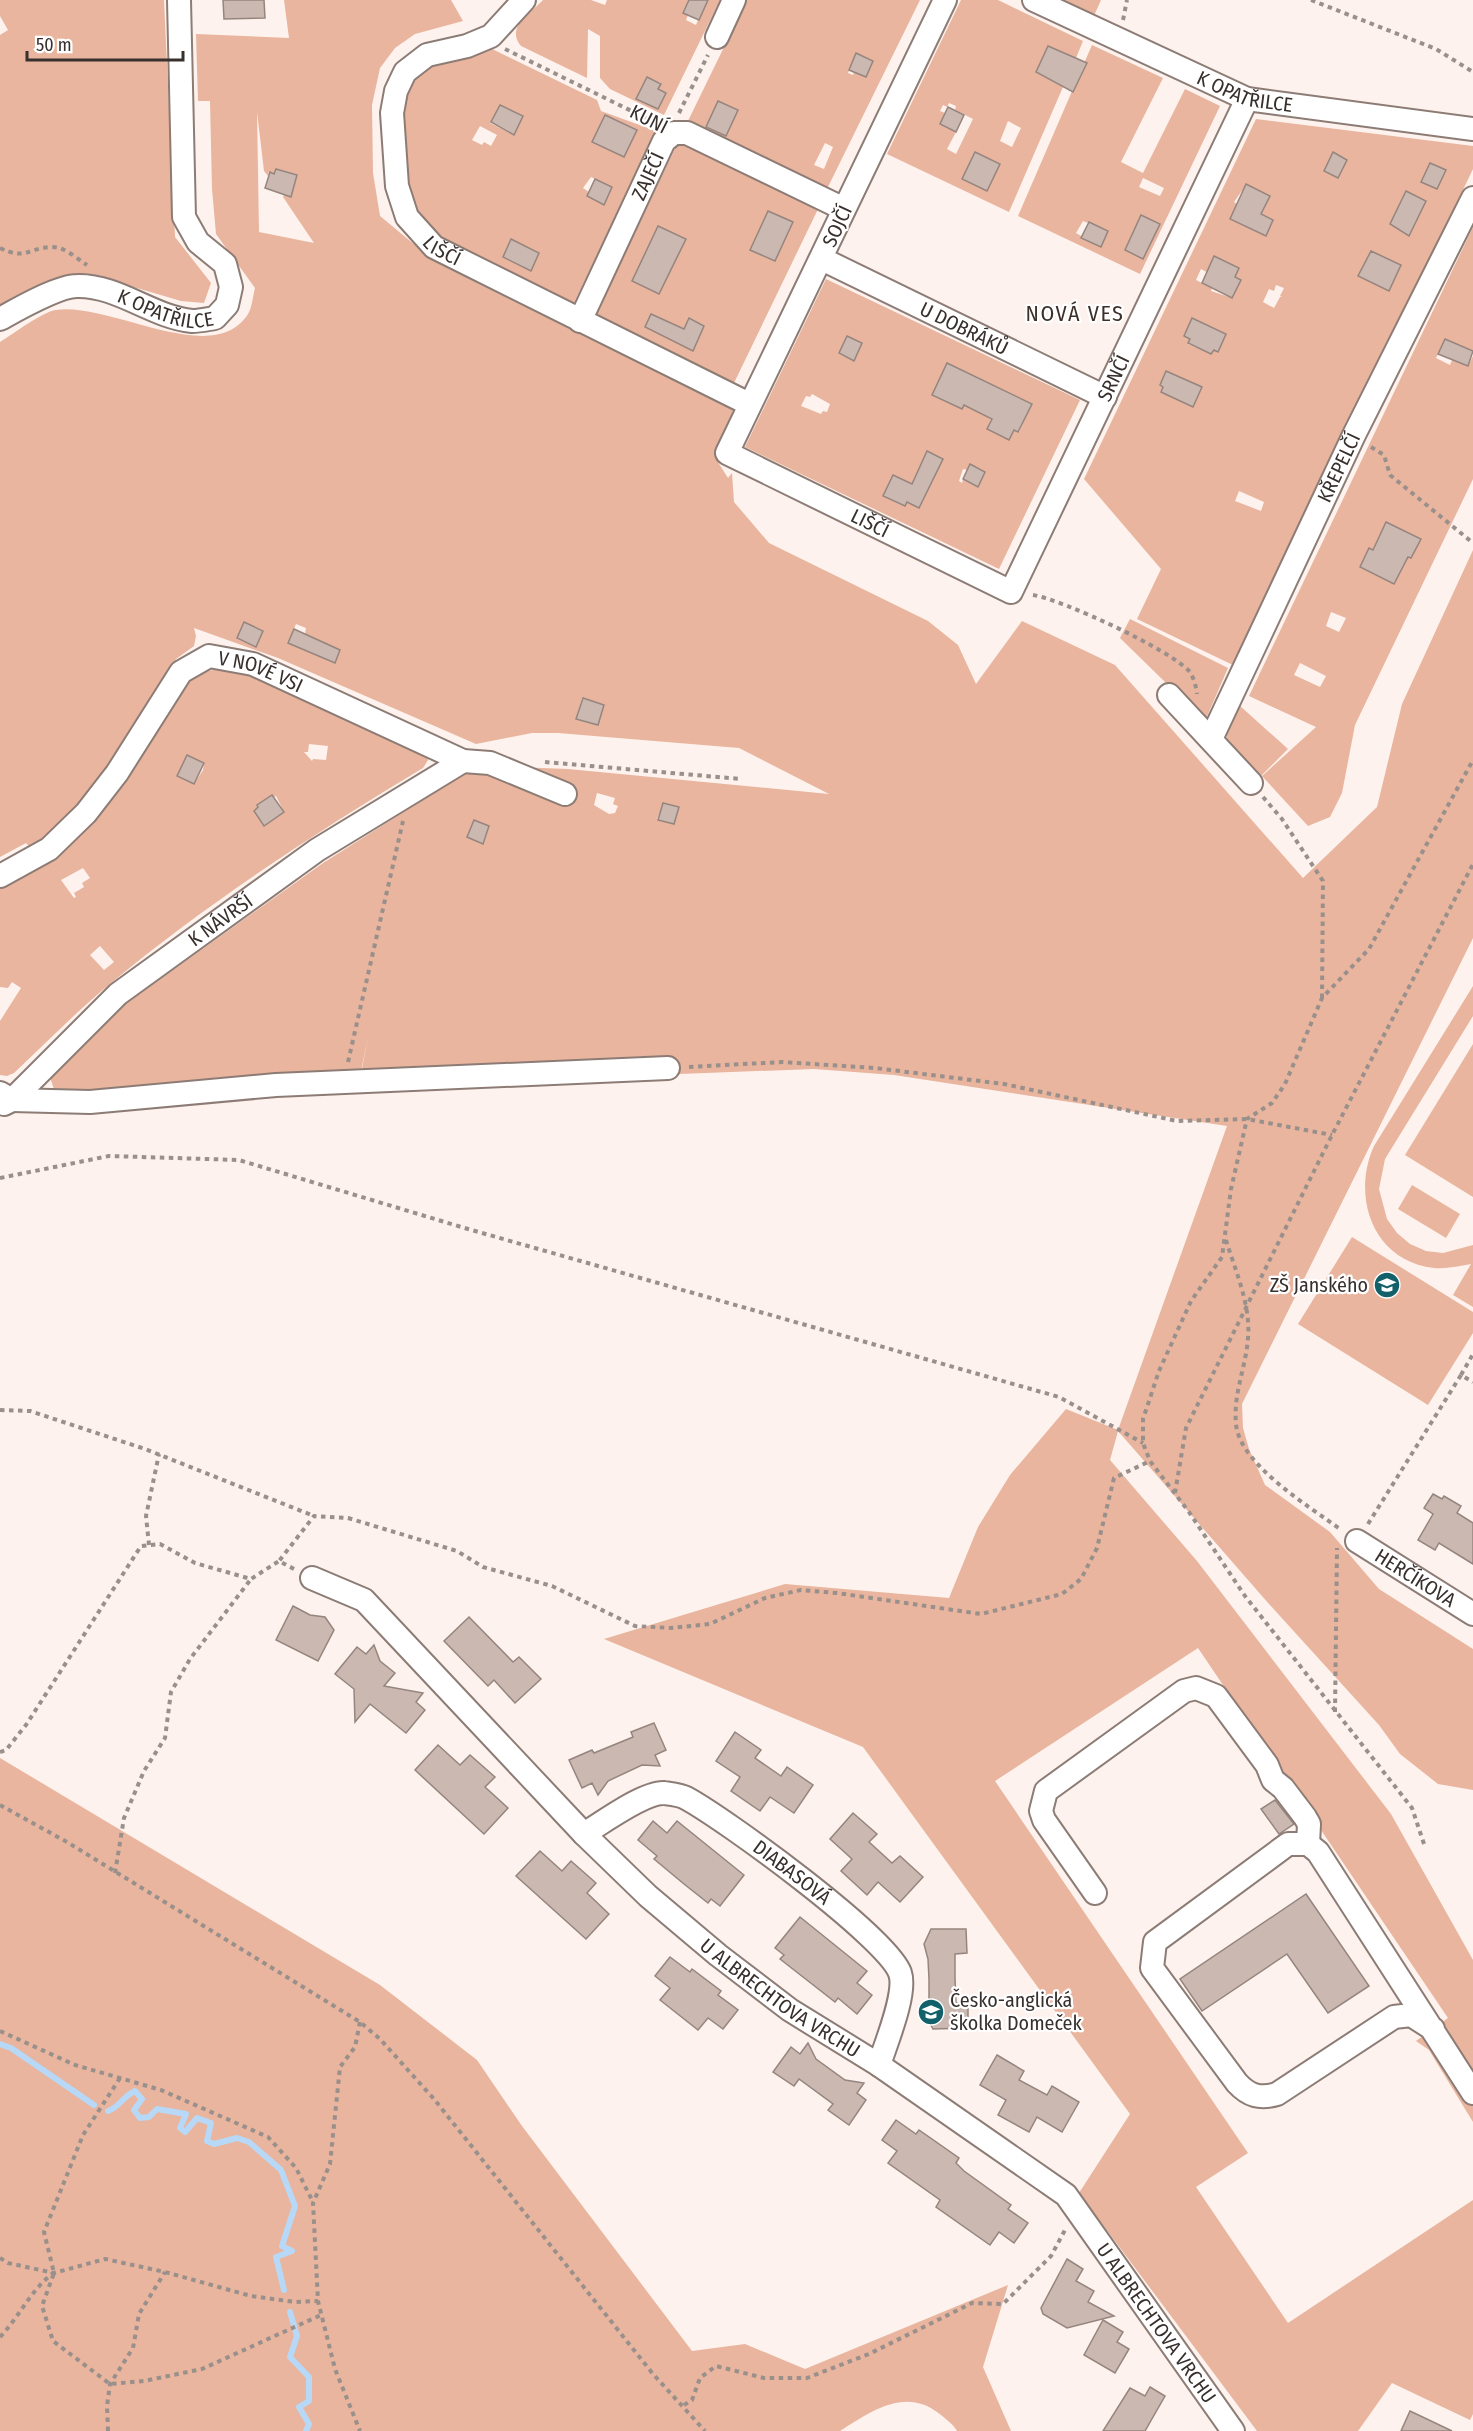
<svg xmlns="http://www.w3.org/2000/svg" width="1473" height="2431" viewBox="0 0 1473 2431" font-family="'Fira Sans Condensed',sans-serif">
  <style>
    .green { fill: #e9b59e; fill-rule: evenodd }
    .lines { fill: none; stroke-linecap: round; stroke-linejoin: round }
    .stream { stroke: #b7d8f6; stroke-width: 6 }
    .building { fill: #cab8b1; stroke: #95857e; stroke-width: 1.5 }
    .minor-casing { stroke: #8c7c75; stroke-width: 26 }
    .path { stroke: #99908c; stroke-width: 4; stroke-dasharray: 4.5 4.5; stroke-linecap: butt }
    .minor { stroke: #fff; stroke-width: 22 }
    .labels { text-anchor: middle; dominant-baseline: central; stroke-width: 4.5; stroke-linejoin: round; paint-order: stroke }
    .street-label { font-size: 20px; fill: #37302d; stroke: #fff }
    .poi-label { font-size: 20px; fill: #37302d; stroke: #fff; text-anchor: end }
    .quarter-label { font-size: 22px; letter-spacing: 1.5px; fill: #3d302a; stroke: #fff }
  </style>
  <rect width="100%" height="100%" fill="#fdf2ed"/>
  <g class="green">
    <path d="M0,0H164L175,237L211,283L204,303L181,301L86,273L0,309V35L8,30L0,16Z"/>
    <path d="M284,0H451L463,21L415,34L395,48L380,68L372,105L373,173L380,216L433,260L733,410L716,459L728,478L732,473L734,502L769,543L928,621L958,645L976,684L1022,621L1115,665L1303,878L1377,807L1402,704L1473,550V938L1242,1404L1243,1428L1249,1449L1265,1485L1330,1532L1379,1589L1473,1649V1790L1438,1784L1400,1754L1379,1725L1269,1604L1118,1431L1110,1460L1197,1561L1391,1814L1473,1960V2122L1429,2050L1416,2041L1448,2018L1198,1648L995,1781L1248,2153L1196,2187L1288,2323L1473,2200V2414L1470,2420L1392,2383L1358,2431H1257L1079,2193L1130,2114L863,1747L604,1639L785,1584L949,1598L978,1527L1010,1475L1066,1409L1118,1430L1227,1126L894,1075L814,1069L653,1075L361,1074L368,1037L360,1076L58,1102L50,1077L127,1003L323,863L418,803L461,765L568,769L829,794L739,748L558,733H532L476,744L278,658L194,628L196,636L194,646L176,659L115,771L35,853L26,843L0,857V342C13,334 42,312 56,310C111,302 213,369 248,314C252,308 253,295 255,288L216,234L212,189L210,101H198L196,34L289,38ZM257,112L264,171L268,176L269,172L274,174L276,169L297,176L291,197L284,195L283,197L314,243L259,232ZM244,622L263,631L256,646L238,638ZM296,624L306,628L305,634L314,638L309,652L288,643ZM582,698L604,705L597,725L576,719ZM597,793L615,798L613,804L618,806L615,813L609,814L594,805ZM664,803L679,807L674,824L657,819ZM474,820L489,827L483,844L467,837Z"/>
    <path d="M543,0H591L605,5L607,0H689L683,13L688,15L686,20L696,25L706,0H720L664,115L610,89L600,78V36L588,29L587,78L521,46C505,27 531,13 543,0ZM647,77L661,83L658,89L666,93L658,109L636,99Z"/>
    <path d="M747,0H920L825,193L686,125ZM856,54L873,61L866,77L854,72L853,75L848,73ZM718,101L738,110L726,136L706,127ZM825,143L833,147L824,169L814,165Z"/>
    <path d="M961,0H998L1083,41L1076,58L1048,46L1036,72L1063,87L1009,212L887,154ZM949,103L956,106L955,110L973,119L956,154L947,149L956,132L940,124L945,113L940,111L943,105L947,107ZM1008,121L1021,128L1012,147L1000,141ZM1000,164L987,191L962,179Z"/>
    <path d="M1056,0H1101L1093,18Z"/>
    <path d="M484,45L597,100L601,111L656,131L573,305L447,244L418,220L404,175V94L414,72ZM500,105L523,116L514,135L490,123ZM480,126L497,135L491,146L484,142L482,145L472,140ZM591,177L612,187L604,204L587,196L589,192L583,188ZM511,240L539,253L531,271L503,257Z"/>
    <path d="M1092,45L1163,78L1121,162L1143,173L1185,89L1220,106L1140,274L1018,216ZM1143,178L1164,188L1160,196L1139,187ZM1141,216L1143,259L1125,249ZM1083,221L1108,231L1100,247L1076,233Z"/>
    <path d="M1256,119L1473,146V169L1235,666L1137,619L1161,569L1084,479ZM1333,153L1347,160L1338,178L1324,171ZM1430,163L1446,170L1436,189L1421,182ZM1246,185L1270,196L1261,214L1273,220L1266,236L1230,219L1237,204L1234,202ZM1371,251L1401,266L1389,290L1359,276ZM1214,257L1239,268L1235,277L1241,280L1232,298L1211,291L1212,288L1196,280L1201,269L1210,274ZM1276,285L1284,288L1280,296L1282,297H1280L1274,308L1263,302L1269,289L1274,291ZM1193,318L1226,334L1218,352L1214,350L1211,354L1188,344L1190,339L1184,335ZM1167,371L1202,387L1193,407L1161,392L1163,387L1160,385ZM1239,491L1264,502L1261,511L1235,501Z"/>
    <path d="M679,140L819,207L734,383L595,316ZM793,222L775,261L750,250ZM667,277L659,293L633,281ZM689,319L704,326L693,351L684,329Z"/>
    <path d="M1473,227V351L1445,339L1436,358L1450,365L1452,360L1468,366L1473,356V479L1355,725L1342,793L1330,817L1308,826L1262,776L1316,727L1249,696ZM1386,522L1421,539L1411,558L1397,551L1403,565L1394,584L1360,567L1369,548L1379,553L1377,541ZM1331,612L1346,618L1339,632L1326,626ZM1300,663L1326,676L1320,687L1294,675Z"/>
    <path d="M826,279L1080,400L999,569L745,447ZM847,336L862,344L854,360L839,353ZM947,363L977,377L962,409L932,395ZM1001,389L1032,404L1019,432L1014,430L1009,440L987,429L991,419L987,417ZM812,394L830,404L827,412L823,411L821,414L801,406L806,396L810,397ZM970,465L985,472L978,486L963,479L962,483L959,481L963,469L967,470ZM893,475L927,491L919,507L907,502L904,506L883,496Z"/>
    <path d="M1130,619L1228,668L1205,721L1120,638Z"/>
    <path d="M228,668L265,679L426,753L428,760L423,768C315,833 209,902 111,983C77,1011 46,1043 14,1073L7,1076L0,1075V1021L21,988L12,982L8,988L0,987V884L18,875L184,684C199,673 210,669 228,668ZM309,744L328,746L326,760L313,759L312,761L304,752H308ZM187,755L204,763L203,770L194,784L177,776ZM276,796L284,812L264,826L254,811L263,801L265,803ZM83,868L90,878L82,883L84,887L74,893L76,897L74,898L61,880ZM100,946L114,962L104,970L90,955Z"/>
    <path d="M1239,705L1288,749L1261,776L1227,743L1226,728Z"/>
    <path d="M1473,986V1016L1385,1159L1379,1189L1387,1219L1397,1233L1410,1244L1426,1251L1443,1253L1473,1245V1307L1453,1295L1471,1264C1459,1266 1447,1269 1434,1268C1373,1261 1351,1197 1374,1146Z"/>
    <path d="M1473,1044V1197L1405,1155Z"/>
    <path d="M1412,1185L1460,1214L1446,1238L1398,1209Z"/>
    <path d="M1352,1237L1473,1312V1333L1428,1405L1298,1324Z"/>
    <path d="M0,1758L380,1985L477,2060L522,2126L692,2351L745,2344L805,2369L1008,2285L983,2367L1011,2431H957C953,2424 947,2420 941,2415C906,2386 872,2411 840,2431H0Z"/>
  </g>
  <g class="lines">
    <g class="stream">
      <path d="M0,2044L11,2048L94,2105"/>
      <path d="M108,2111C120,2107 123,2096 135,2091L142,2099L134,2110L140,2118L149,2117L157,2109L186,2114L180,2128L185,2132L197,2118L211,2123L207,2141L214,2144L237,2138L249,2142L281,2170L295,2206L282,2246L292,2251L276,2257L284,2290"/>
      <path d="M290,2312L297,2336L290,2357L309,2377V2401L299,2407L309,2424L306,2431"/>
    </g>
  </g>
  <g class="building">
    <path d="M223,0H264L265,18L224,19Z"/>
    <path d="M689,0H708L699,20L683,13Z"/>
    <path d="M1048,46L1087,63L1073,92L1036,72Z"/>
    <path d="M856,53L873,61L866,77L849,70Z"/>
    <path d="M647,77L661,84L658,89L666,93L658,109L636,99Z"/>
    <path d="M718,101L738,110L726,136L706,127Z"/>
    <path d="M500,105L523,116L514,135L491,122Z"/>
    <path d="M948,107L964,115L956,132L940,124Z"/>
    <path d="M605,115L637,130L624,157L592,142Z"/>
    <path d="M975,152L1000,164L987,191L962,179Z"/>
    <path d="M1333,152L1347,160L1338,178L1324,171Z"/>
    <path d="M1430,163L1446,170L1437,189L1421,182Z"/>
    <path d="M276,169L297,175L291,197L265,188L270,172L274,174Z"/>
    <path d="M595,179L612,187L604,205L587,196Z"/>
    <path d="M1246,184L1270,196L1261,214L1273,220L1266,236L1230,219Z"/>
    <path d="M1406,191L1426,201L1409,236L1390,224Z"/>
    <path d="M768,211L793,222L775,261L750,250Z"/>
    <path d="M1141,215L1160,224L1143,259L1125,250Z"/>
    <path d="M1089,222L1108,231L1101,247L1081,238Z"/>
    <path d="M658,226L686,239L659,294L632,281Z"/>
    <path d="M511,239L539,253L531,271L503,257Z"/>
    <path d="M1371,251L1401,265L1389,291L1358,276Z"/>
    <path d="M1214,256L1239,268L1235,277L1241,280L1232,298L1202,283Z"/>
    <path d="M651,314L684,329L689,318L704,326L693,351L645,327Z"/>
    <path d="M1192,318L1226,334L1218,352L1214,350L1211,354L1188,343L1190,339L1184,336Z"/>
    <path d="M847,336L862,343L854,361L839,353Z"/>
    <path d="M1445,339L1473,351L1468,366L1438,354Z"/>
    <path d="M947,363L1032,404L1018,432L1014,430L1009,440L987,429L992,419L964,405L962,409L932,395Z"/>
    <path d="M1166,371L1202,387L1193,407L1161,392L1163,387L1160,385Z"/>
    <path d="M927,451L943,459L919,508L907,502L905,506L883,496L893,475L912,484Z"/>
    <path d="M970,464L985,472L978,487L963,479Z"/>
    <path d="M1386,522L1421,539L1411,558L1408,557L1394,584L1360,567L1369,548L1373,550Z"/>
    <path d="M244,622L263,631L256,647L237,638Z"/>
    <path d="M294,629L340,650L335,663L288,643Z"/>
    <path d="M583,698L604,705L598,725L576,719Z"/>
    <path d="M187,755L204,763L194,784L177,776Z"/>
    <path d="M272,795L284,812L264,826L254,811L258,807L257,805Z"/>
    <path d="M663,803L679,807L674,824L658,820Z"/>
    <path d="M474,820L489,826L483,844L467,837Z"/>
    <path d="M1433,1494L1442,1499L1444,1496L1461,1506L1457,1513L1473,1523V1564L1439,1543L1435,1550L1418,1540L1433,1514L1424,1508Z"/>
    <path d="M293,1606L310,1615L325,1617L334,1630L318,1661L276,1640Z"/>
    <path d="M469,1617L513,1662L519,1657L541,1679L515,1703L494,1680L488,1686L444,1641Z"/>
    <path d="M374,1645L380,1661L395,1673L384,1686L423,1693L416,1702L425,1710L406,1733L370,1704L355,1722L354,1689L335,1674L357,1647L366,1654Z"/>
    <path d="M654,1723L666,1750L655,1755L660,1766L642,1765L608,1781L598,1795L592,1783L582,1788L569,1760L592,1750L594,1753L633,1737L631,1732Z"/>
    <path d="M735,1732L761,1750L755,1758L781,1776L787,1767L813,1785L794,1813L770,1797L760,1811L731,1791L740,1777L716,1761Z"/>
    <path d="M438,1745L460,1765L470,1755L495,1777L485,1787L508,1808L484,1834L415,1770Z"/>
    <path d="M1275,1800L1294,1824L1279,1834L1261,1809Z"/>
    <path d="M853,1813L877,1834L869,1842L892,1863L900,1856L923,1877L900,1902L878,1882L867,1895L841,1871L852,1859L830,1839Z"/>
    <path d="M653,1821L667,1833L677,1821L744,1875L720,1906L711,1899L708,1903L684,1884L654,1859L657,1856L638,1840Z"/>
    <path d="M540,1851L562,1871L571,1861L596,1883L587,1893L609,1914L586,1939L516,1876Z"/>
    <path d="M1306,1894L1369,1986L1328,2013L1287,1954L1202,2011L1180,1979Z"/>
    <path d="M800,1917L867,1971L857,1983L872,1995L857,2014L838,1998L835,2002L780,1959L784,1955L775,1948Z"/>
    <path d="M931,1929H966L967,1953L955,1954V1978L956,2003H968V2028L933,2029L925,2014L929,2001V1979L928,1959L924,1944Z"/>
    <path d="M670,1957L690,1972L692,1969L721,1991L718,1995L738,2010L723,2029L708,2018L698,2030L660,2000L670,1988L655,1976Z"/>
    <path d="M808,2043L816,2059L845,2080L864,2083L857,2093L866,2100L849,2125L828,2110L833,2104L799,2079L794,2086L773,2072L791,2047L800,2054Z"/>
    <path d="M997,2055L1024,2071L1019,2080L1047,2095L1052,2086L1079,2102L1062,2132L1037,2117L1029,2132L998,2115L1006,2100L980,2085Z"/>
    <path d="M896,2120L916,2134L919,2130L959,2158L956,2163L964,2171L1011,2205L1008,2209L1028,2223L1014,2243L999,2232L990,2245L936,2207L940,2200L888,2163L897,2151L882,2140Z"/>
    <path d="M1067,2259L1083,2269L1076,2281L1094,2291L1088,2302L1114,2316L1067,2328L1043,2314L1041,2308Z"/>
    <path d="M1103,2320L1123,2332L1117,2342L1129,2349L1115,2373L1084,2355Z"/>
    <path d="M1150,2387L1165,2396L1145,2431H1103L1130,2388L1145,2396Z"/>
    <path d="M1410,2411L1452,2431H1401Z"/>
  </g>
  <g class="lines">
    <defs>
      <g id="minor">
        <path id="s1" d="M524,0L491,36L467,46L427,55L405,72L396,91L392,113L397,186L407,217L434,247L749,404"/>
        <path id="s2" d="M945,0L727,453L1011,592L1247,99"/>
        <path id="s3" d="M1034,0L1247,99L1473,129"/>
        <path d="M717,37L734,0"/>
        <path id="s4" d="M822,259L1105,397"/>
        <path id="s5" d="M0,319C18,309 58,286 77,286C118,285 152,317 192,321C200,321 208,319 215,318L227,305L231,287L225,264L198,242L184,217L179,0"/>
        <path id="s6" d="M580,321L664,141L674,133H687L844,209"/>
        <path d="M1169,695L1251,783"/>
        <path id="s7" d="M1211,739L1354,435L1473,198"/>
        <path id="s8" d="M0,876L49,849L86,813L117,773L181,672L209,656L253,664L463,761L490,763L565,794"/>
        <path d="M0,1093L12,1100L90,1102L276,1085L668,1068"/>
        <path id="s9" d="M4,1104L12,1100L118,994L317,850L463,761"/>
        <path id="s10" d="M1357,1541L1473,1614"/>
        <path id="s11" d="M312,1578L364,1600L584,1834L648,1896L718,1955L790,2010L879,2065L1066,2195L1233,2431"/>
        <path id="s12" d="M584,1834C602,1823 644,1792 664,1793C671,1794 681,1795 686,1798C725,1819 887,1937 900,1973C907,1993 886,2043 879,2065"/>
        <path d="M1095,1893L1044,1820L1041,1811L1046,1791L1184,1691L1196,1688L1216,1696L1267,1765L1273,1780L1283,1788L1305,1817L1309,1824L1308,1844"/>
        <path d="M1433,2029L1411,2015L1394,2017L1277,2094C1260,2099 1249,2096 1237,2083L1152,1968L1155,1942L1288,1844H1308L1318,1852L1473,2093"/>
      </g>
    </defs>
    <use href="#minor" class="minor-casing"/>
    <g class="path">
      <path d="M1311,0L1436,49L1473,72"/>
      <path d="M1123,20L1127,0"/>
      <path d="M505,49L654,122"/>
      <path d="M679,113L708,55"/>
      <path d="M0,248C25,260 27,249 50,247C64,246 76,258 87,265"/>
      <path d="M1371,447L1384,455L1390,475L1473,543"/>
      <path d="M1033,595C1063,600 1171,650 1190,672C1194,679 1196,686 1197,694"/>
      <path d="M545,762L741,779"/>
      <path d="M1263,797L1282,819L1323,881L1322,998"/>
      <path d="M348,1062L403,821"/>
      <path d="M689,1067L782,1062L875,1068L1004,1084L1177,1121L1247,1119L1332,1135"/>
      <path d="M0,1178L109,1156L239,1160L468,1229L1059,1397L1143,1443"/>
      <path d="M1226,1240C1235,1270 1251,1305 1248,1338C1246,1367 1233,1394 1236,1424C1239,1464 1310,1507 1340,1529"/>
      <path d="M1461,1375L1473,1354"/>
      <path d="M0,1410L30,1411L145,1449L314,1516"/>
      <path d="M1175,1493L1186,1428L1332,1135L1473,864"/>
      <path d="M1368,1524L1461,1375L1473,1382"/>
      <path d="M149,1545L146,1516L159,1454"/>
      <path d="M294,1569L279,1561L314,1516L348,1518L457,1551L483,1567L552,1586L635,1626L671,1628L710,1624L765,1598L801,1590L837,1593L981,1614L1062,1594L1081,1579L1097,1548L1114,1478L1150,1461"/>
      <path d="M1335,1712L1337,1548"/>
      <path d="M0,1752L6,1750L26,1725L141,1546L160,1544L195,1563L251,1579L279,1561"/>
      <path d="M0,1805L67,1842L360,2022L380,2039L434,2099L653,2374L705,2431"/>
      <path d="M1424,1844L1412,1808L1245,1596L1189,1512L1150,1461L1143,1443V1419L1159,1371L1191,1301L1222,1257L1231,1189L1247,1119L1272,1103L1285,1084L1322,998L1369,949L1473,760"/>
      <path d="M115,1873L124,1818L144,1771L165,1738L171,1692L190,1659L251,1579"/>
      <path d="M360,2022L355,2047L340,2067L330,2164L313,2203L318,2301L335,2369L360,2431"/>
      <path d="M0,2031L75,2065L161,2090L268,2137L296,2168L313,2202"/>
      <path d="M120,2078L83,2135L44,2232L54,2273L42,2306L53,2341L110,2384L144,2381L202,2369L321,2315"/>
      <path d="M0,2258L8,2263L54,2273L105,2259L165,2272L251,2296L295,2302L318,2301"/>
      <path d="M0,2337C20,2316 30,2291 53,2273"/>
      <path d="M684,2405L692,2400L700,2378L716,2366L764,2378H807L869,2354L972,2303L1003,2304L1051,2256L1065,2230"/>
      <path d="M108,2431L107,2406L110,2384L133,2348L139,2314L165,2272"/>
    </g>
    <use href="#minor" class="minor"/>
  </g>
  <defs>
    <symbol id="school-disc" viewBox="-11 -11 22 22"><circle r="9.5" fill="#12616a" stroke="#fff"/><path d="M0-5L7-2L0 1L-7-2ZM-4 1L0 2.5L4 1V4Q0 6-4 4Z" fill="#fff"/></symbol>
  </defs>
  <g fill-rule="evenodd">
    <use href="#school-disc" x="1372" y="1270" width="30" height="30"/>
    <use href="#school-disc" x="916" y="1997" width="30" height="30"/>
  </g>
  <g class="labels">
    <g class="street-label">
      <text stroke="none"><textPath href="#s3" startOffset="231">K OPATŘILCE</textPath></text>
      <text transform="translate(649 119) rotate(27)">KUNÍ</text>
      <text stroke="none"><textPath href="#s6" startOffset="160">ZAJEČÍ</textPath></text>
      <text transform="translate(837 226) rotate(-65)">SOJČÍ</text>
      <text stroke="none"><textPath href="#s1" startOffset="342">LIŠČÍ</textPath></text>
      <text stroke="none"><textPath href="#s5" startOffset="177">K OPATŘILCE</textPath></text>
      <text stroke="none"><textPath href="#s4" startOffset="158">U DOBRÁKŮ</textPath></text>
      <text stroke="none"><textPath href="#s2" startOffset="1056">SRNČÍ</textPath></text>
      <text stroke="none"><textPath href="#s7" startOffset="300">KŘEPELČÍ</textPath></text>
      <text stroke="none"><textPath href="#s2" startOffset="662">LIŠČÍ</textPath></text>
      <text stroke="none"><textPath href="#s8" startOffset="364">V NOVÉ VSI</textPath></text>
      <text stroke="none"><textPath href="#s9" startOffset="285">K NÁVRŠÍ</textPath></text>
      <text stroke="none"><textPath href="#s10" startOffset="69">HERČÍKOVA</textPath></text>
      <text stroke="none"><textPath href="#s12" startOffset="243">DIABASOVÁ</textPath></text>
      <text stroke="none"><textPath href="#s11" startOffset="634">U ALBRECHTOVA VRCHU</textPath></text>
      <text stroke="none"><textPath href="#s11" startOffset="1138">U ALBRECHTOVA VRCHU</textPath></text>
    </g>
    <g class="poi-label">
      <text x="1368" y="1285">ZŠ Janského</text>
      <text x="950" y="2000" text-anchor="start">Česko-anglická<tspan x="950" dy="23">školka Domeček</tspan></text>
    </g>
    <g class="quarter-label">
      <text x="1075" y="313">NOVÁ VES</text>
    </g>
  </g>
  <path d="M27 51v9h156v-9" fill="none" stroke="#37302d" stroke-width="3"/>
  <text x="36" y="51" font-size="18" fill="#37302d" stroke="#ffffff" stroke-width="4.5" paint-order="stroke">50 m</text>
</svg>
